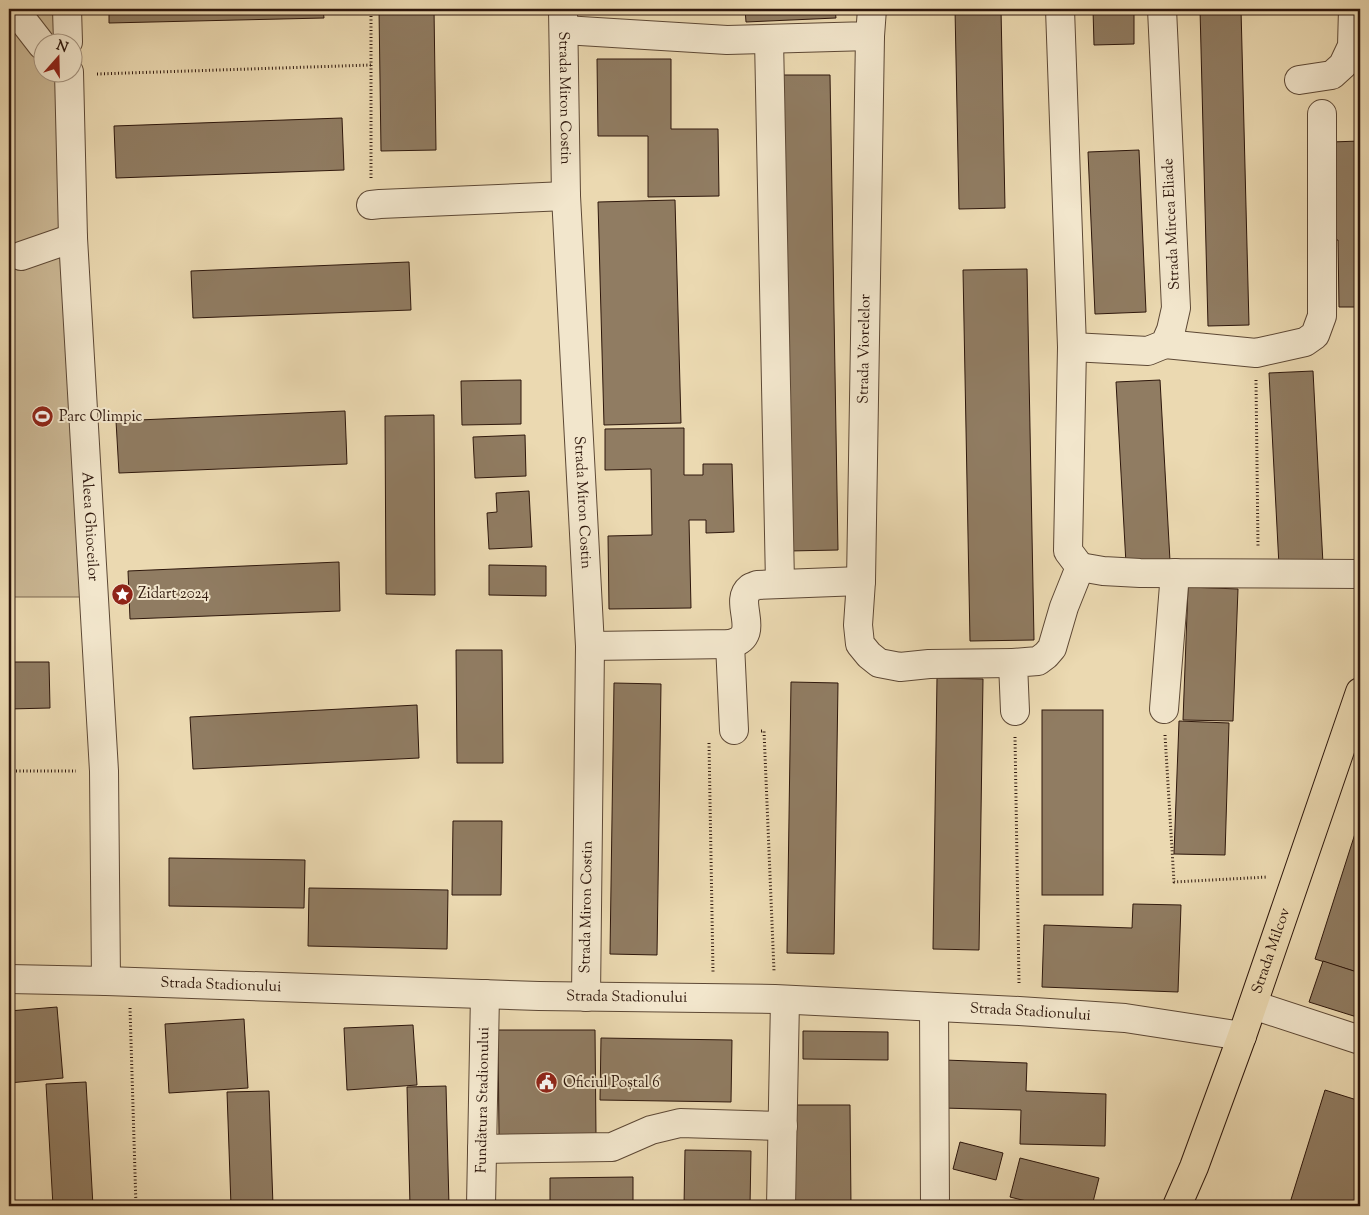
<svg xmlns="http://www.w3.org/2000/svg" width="1369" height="1215" viewBox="0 0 1369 1215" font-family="'Sorts Mill Goudy',serif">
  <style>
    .pitch { fill: #cbb895; stroke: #7c6850 }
    .building { fill: #907c62; stroke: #2e170c }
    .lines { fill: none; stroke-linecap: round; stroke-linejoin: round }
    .minor-casing { stroke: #5d4835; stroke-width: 30 }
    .major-casing { stroke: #2e170c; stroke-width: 30 }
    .path { stroke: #2e170c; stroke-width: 3; stroke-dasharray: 1 2.5; stroke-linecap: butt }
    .minor { stroke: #f2e6cc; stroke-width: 28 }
    .major { stroke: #ebd9b1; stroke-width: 28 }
    .labels { text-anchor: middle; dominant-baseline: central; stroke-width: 4; stroke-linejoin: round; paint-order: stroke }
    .street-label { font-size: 15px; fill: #2e170c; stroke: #f2e6cc }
    .poi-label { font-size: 15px; fill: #2e170c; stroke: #f2e6cc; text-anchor: start }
  </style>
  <rect width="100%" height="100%" fill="#ebd9b1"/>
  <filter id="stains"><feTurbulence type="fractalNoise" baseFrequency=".004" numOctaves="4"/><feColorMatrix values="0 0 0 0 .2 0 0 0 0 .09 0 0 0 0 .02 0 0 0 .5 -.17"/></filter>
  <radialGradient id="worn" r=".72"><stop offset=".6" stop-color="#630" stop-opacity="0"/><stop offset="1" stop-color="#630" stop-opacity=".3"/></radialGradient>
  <path class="pitch" d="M9,9H67L68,42H42V72L69,73L81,597H9Z"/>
  <g class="building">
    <path d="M109,9H323L324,18L109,23Z"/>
    <path d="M379,9H434L436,150L381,151Z"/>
    <path d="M745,9H835L836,18L746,22Z"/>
    <path d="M955,9H1001L1005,208L959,209Z"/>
    <path d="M1093,9H1134V44L1094,45Z"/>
    <path d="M1200,9H1241L1249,325L1208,326Z"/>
    <path d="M597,59H671V129H718L719,196L648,197V136H598Z"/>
    <path d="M781,75H830L838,550L789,551Z"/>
    <path d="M342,118L344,170L116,178L114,126Z"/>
    <path d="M1360,141V307H1339L1338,240H1324L1331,142Z"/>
    <path d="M1139,150L1146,312L1095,314L1088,152Z"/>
    <path d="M675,200L681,423L604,425L598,202Z"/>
    <path d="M409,262L411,310L193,318L191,271Z"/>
    <path d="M1027,269L1034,640L970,641L963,270Z"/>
    <path d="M1313,371L1323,564L1279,566L1269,373Z"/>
    <path d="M521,380V424L462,425L461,381Z"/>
    <path d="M1160,380L1170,561L1126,564L1116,382Z"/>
    <path d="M345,411L347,464L119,473L116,421Z"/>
    <path d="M434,415L435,595L386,594L385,416Z"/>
    <path d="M684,428V475H703V464H732L734,532L706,533V520H689L691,608L609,609L608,536L652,535L651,469L605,470V429Z"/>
    <path d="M525,435L526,476L475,478L473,437Z"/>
    <path d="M529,491L532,547L489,549L487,513L497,512L496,493Z"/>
    <path d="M339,562L340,611L130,619L128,571Z"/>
    <path d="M489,565L546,566V596L489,595Z"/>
    <path d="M1188,587L1238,589L1233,721L1183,720Z"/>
    <path d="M456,650H502L503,763H457Z"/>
    <path d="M9,662H49L50,708L9,709Z"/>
    <path d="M937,678L983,679L979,950L933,949Z"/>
    <path d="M791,682L838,683L834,954L787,953Z"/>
    <path d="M614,683L661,684L657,955L610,954Z"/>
    <path d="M417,705L419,758L193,769L190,717Z"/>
    <rect x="1042" y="710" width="61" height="185"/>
    <path d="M1179,721L1229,723L1225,855L1174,854Z"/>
    <path d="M9,788H10L12,913H9Z"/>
    <path d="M1360,818V973L1315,959Z"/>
    <path d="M453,821H502L501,895H452Z"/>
    <path d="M169,858L305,860L304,908L169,906Z"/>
    <path d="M309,888L448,890L447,949L308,946Z"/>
    <path d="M1133,904L1181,905L1178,992L1042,987L1044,925L1132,928Z"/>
    <path d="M1323,961L1360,973V1018L1309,1002Z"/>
    <path d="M57,1007L63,1078L9,1083V1011Z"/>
    <path d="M244,1019L248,1088L169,1093L165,1024Z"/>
    <path d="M413,1025L417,1085L347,1090L344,1028Z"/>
    <path d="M498,1030H595L596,1136H499Z"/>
    <path d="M803,1031L888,1032V1060L803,1059Z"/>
    <path d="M601,1038L732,1040L731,1102L600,1100Z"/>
    <path d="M944,1060L1027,1063L1026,1091L1106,1094L1105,1146L1020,1144L1021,1110L942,1108Z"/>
    <path d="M86,1082L93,1206H53L46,1084Z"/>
    <path d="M446,1086L449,1206H410L407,1087Z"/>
    <path d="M1325,1090L1360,1101V1206H1289Z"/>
    <path d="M269,1091L273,1206H231L227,1092Z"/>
    <path d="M788,1105H850L851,1206H789Z"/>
    <path d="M960,1142L1003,1153L996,1180L953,1169Z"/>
    <path d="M685,1150L751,1151L750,1206H684Z"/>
    <path d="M1020,1158L1099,1178L1092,1206H1046L1010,1197Z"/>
    <path d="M633,1177V1206H550V1178Z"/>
  </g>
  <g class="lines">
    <defs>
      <g id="minor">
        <path d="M17,9L18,14L42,45"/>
        <path d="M67,9L68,42"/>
        <path id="s1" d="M563,9L566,196L590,646L586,997"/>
        <path d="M1060,9L1072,347L1068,551L1080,567"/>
        <path d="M564,30L727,40L870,36L872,9"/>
        <path d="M870,36L861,581L858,625L860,644L869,655L879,663L900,667L929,664L1013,663"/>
        <path d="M769,39L780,583"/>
        <path id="s2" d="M69,72L73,238L104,771L106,981"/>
        <path d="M1299,80L1332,75L1343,65L1352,46L1353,9"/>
        <path d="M371,205L380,204L566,196"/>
        <path d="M21,256L73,238"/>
        <path d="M1165,344L1256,353L1305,342L1315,335L1322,316V114"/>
        <path d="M1072,347L1148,351L1165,344L1171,330L1176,308L1162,9"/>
        <path d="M1080,567L1103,571L1140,573L1360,574"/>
        <path d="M730,644L734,730"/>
        <path d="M590,646L730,644C764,636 732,602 750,588C752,587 755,586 757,585L861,581"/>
        <path d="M1164,709L1175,573"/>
        <path d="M1015,711L1013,663L1038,661L1046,655L1052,648L1064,607L1080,567"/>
        <path id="s3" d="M9,979L106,981L539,996L775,999L1019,1011L1125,1018L1242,1036"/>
        <path d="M1253,1005L1360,1040"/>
        <path d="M934,1007L935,1206"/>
        <path d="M482,1149L612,1147L651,1130L680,1123L783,1126"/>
        <path id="s4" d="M481,1206L485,994"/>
        <path d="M781,1206L785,1000"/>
      </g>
      <g id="major">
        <path id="s5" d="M1177,1206L1194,1167L1242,1036L1360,692"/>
      </g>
    </defs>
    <use href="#minor" class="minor-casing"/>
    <use href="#major" class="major-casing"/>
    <g class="path">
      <path d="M97,74L371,65"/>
      <path d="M371,178V9"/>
      <path d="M1256,380L1258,546"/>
      <path d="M761,731H764L774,971"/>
      <path d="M1165,735L1174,882L1267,877"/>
      <path d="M1015,737L1019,983"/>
      <path d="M709,743L713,972"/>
      <path d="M9,771H76"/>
      <path d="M130,1008L136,1206"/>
    </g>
    <use href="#minor" class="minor"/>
    <use href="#major" class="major"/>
  </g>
  <defs>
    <symbol id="stadium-disc" viewBox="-11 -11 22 22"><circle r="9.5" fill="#8f2418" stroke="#f2e6cc"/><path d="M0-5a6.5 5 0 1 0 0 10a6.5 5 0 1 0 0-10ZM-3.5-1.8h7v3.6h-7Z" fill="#fff"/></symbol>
    <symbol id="sight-disc" viewBox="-11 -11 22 22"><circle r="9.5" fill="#8f2418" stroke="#f2e6cc"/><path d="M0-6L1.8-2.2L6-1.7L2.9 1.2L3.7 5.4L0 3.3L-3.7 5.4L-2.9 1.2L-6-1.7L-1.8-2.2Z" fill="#fff"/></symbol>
    <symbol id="civic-disc" viewBox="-11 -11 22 22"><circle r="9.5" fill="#8f2418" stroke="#f2e6cc"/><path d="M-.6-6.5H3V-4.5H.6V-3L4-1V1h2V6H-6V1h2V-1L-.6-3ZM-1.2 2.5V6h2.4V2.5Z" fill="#fff"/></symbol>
  </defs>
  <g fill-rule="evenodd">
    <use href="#stadium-disc" x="30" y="404" width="25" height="25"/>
    <use href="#sight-disc" x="110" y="582" width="25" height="25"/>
    <use href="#civic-disc" x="534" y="1070" width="25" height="25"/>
  </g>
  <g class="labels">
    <g class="street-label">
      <text stroke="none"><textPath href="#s1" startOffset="89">Strada Miron Costin</textPath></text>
      <text transform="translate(1172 224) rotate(-93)">Strada Mircea Eliade</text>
      <text transform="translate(865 349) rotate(-89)">Strada Viorelelor</text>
      <text stroke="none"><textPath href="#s1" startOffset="494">Strada Miron Costin</textPath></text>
      <text stroke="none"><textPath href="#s2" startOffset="455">Aleea Ghioceilor</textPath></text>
      <text transform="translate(587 907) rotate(-89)">Strada Miron Costin</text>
      <text stroke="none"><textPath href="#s5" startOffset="272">Strada Milcov</textPath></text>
      <text stroke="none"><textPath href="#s3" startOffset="212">Strada Stadionului</textPath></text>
      <text stroke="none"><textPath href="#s3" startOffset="618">Strada Stadionului</textPath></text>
      <text stroke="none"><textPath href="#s3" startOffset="1022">Strada Stadionului</textPath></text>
      <text stroke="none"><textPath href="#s4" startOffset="106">Fundătura Stadionului</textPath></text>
    </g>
    <g class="poi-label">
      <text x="59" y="417">Parc Olimpic</text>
      <text x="138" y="594">Zidart 2024</text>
      <text x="563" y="1083">Oficiul Poștal 6</text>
    </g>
  </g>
  <rect width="1369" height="1215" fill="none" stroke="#ebd9b1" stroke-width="30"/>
  <rect x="10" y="10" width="1349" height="1195" fill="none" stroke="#2e170c" stroke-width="2.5"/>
  <rect x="15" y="15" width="1339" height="1185" fill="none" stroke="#2e170c"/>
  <g transform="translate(58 58) rotate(20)"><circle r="24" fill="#f2e6cc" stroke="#a4937f"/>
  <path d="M0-4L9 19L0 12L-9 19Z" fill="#8f2418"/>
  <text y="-8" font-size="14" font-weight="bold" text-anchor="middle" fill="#2e170c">N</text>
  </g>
  <rect width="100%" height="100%" filter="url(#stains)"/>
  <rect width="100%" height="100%" fill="url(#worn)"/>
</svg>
